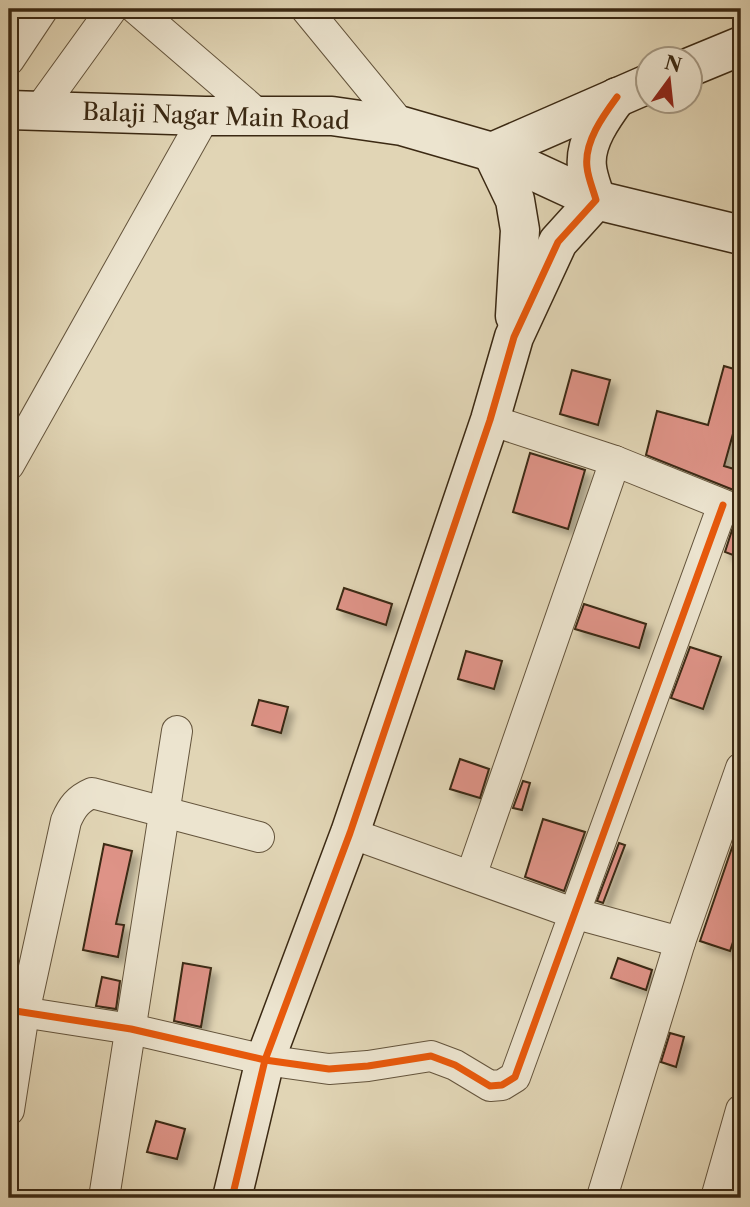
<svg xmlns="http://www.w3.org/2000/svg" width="750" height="1207" viewBox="0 0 750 1207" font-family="'Libre Caslon Text',serif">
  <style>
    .building { fill: #de9387; stroke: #3b2913; stroke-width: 2; filter: url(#shadow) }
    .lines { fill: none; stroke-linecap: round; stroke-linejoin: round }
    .street-casing { stroke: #64543c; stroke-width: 32 }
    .secondary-casing { stroke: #3b2913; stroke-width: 41 }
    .street { stroke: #ece4cf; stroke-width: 30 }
    .secondary { stroke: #ece4cf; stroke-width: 38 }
    .cycleway-casing { stroke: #ece4cf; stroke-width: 11 }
    .cycleway { stroke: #e8590c; stroke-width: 7 }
    .labels { text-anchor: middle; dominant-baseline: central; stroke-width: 6; stroke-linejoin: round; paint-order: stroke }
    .street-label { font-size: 24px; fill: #3b2913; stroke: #ece4cf }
  </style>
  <defs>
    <filter id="shadow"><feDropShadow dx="6" dy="6" stdDeviation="3.5" flood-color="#0004"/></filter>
  </defs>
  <rect width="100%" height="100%" fill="#e1d5b5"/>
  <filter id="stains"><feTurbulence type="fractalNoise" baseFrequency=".00286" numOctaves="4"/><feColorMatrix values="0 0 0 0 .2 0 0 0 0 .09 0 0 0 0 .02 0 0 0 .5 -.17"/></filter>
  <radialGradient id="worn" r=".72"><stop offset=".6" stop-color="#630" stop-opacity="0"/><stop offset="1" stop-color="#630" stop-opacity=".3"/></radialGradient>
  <g class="building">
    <path d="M724,366L741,371V424L736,423L724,466L741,471V493L646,455L657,411L708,425Z"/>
    <path d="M572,370L610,380L598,425L560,414Z"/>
    <path d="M530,453L585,470L568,529L513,512Z"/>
    <path d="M733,527L741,528V558L725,552Z"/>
    <path d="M344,588L392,604L386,625L337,609Z"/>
    <path d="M584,604L646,624L639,648L575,629Z"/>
    <path d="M690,647L721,657L703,709L671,698Z"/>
    <path d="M466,651L502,661L494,689L458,679Z"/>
    <path d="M259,700L288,707L281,733L252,725Z"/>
    <path d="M460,759L489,769L480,798L450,789Z"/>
    <path d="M523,781L530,783L522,810L513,808Z"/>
    <path d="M543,819L585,832L564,891L525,877Z"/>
    <path d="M737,833L741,834V918L730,951L700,941Z"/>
    <path d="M619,843L625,845L603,903L597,901Z"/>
    <path d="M104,844L132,851L116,924L124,925L118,957L83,950Z"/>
    <path d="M618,958L652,970L646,990L611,978Z"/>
    <path d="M183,963L211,968L201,1027L174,1021Z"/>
    <path d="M102,977L120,981L116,1009L96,1006Z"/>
    <path d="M670,1033L684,1037L676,1067L661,1062Z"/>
    <path d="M156,1121L185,1129L177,1159L147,1152Z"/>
  </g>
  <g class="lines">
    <defs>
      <g id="street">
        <path d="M136,9L259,115"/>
        <path d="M306,9L402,126"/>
        <path d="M9,60L43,9"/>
        <path d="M39,110L112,9"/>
        <path d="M490,420L615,461L739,511"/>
        <path d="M9,465L205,116"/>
        <path d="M350,833L573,913L680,942"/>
        <path d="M471,876L615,461"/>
        <path d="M9,1010L131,1029L265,1060L329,1069L368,1066L431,1056L455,1065L490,1086L502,1085L515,1077L723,505"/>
        <path d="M9,1110L24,1013L66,821C72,807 78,799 92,793L259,837"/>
        <path d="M602,1197L680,942L741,768"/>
        <path d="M104,1198L177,731"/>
        <path d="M716,1198L741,1110"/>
      </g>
      <g id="secondary">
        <path d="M690,67L741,46"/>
        <path d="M9,110L205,116H332L402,126L492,152L596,200L741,235"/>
        <path d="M515,316L520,230L515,200L492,152L648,84"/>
        <path d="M232,1198L265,1060L350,833L490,420L514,337L558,242L596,200C593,189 588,178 587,167C584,142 603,116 617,97"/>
      </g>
    </defs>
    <use href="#street" class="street-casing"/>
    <use href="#secondary" class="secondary-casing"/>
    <use href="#street" class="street"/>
    <use href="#secondary" class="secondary"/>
    <defs>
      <g id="cycleway">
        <path d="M9,1010L131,1029L265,1060L329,1069L368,1066L431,1056L455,1065L490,1086L502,1085L515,1077L723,505"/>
        <path d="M232,1198L265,1060L350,833L490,420L514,337L558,242L596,200C593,189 588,178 587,167C584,142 603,116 617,97"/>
      </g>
    </defs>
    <use href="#cycleway" class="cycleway-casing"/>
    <use href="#cycleway" class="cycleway"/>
  </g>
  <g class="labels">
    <g class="street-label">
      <text transform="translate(216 116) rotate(2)">Balaji Nagar Main Road</text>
    </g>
  </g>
  <rect width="750" height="1207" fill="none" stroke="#e1d5b5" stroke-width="35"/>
  <rect x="10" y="10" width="729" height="1186" fill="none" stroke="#3b2913" stroke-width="3.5"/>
  <rect x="18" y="18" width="715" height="1172" fill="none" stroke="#3b2913" stroke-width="2"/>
  <g transform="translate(669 80) rotate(15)"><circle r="33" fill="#ece4cf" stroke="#a59984" stroke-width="2"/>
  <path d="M0-5L12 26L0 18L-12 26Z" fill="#8f2418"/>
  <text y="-10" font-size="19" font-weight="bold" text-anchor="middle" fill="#3b2913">N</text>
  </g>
  <rect width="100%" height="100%" filter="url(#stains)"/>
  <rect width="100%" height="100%" fill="url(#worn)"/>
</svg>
